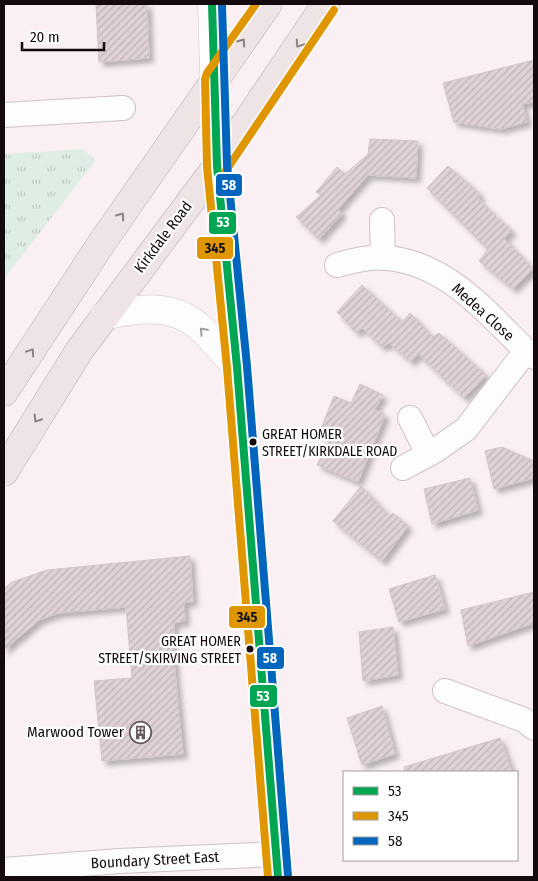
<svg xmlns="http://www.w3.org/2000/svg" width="538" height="881" viewBox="0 0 538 881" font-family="'Fira Sans Condensed',sans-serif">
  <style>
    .grass { fill: url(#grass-tufts) }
    .building { fill: url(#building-hatch); stroke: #d1c5c8; filter: url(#shadow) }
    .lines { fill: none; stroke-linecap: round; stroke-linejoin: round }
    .minor-casing { stroke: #cdc2c5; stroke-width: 26 }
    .tertiary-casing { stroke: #cdc2c5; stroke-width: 29 }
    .trunk-casing { stroke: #baa9ae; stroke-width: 29 }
    .minor { stroke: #fefdfd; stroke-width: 24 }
    .tertiary { stroke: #fefdfd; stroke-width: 28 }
    .trunk { stroke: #eee4e6; stroke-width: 28 }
    .bus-1-casing { stroke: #fff; stroke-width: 11 }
    .bus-2-casing { stroke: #fff; stroke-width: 11 }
    .bus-3-casing { stroke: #fff; stroke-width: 11 }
    .bus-1 { stroke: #00a651; stroke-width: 8 }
    .bus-2 { stroke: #e09601; stroke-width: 8 }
    .bus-3 { stroke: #0065bd; stroke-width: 8 }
    .oneway { stroke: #8c8284 }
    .oneway2 { stroke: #a19c9d }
    .bus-dot { fill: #150a0d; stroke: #fff; stroke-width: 2 }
    .labels { text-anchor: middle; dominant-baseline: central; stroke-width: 4.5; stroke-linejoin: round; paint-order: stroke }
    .bus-label { font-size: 14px; fill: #150a0d; stroke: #fff; text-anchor: start }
    .street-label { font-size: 15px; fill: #150a0d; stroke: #fff }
    .poi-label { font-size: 15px; fill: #150a0d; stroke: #fff; text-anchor: end }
    .line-badge { stroke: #fff; stroke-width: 2 }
    .badge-label { font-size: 14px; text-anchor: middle; font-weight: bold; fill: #fff }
    .pale-badge-label { font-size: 14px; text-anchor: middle; font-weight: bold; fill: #111 }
  </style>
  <defs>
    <pattern id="grass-tufts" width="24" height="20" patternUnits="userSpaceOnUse" patternTransform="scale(1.25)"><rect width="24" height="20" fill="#dfeee4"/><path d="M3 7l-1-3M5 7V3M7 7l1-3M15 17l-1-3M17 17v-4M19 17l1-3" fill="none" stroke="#becbc2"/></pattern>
    <pattern id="building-hatch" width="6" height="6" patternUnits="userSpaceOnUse" patternTransform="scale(1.25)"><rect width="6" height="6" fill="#dfd2d5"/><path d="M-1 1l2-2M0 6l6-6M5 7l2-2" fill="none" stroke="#beb3b6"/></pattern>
    <filter id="shadow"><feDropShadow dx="4.5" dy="4.5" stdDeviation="2.5" flood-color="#0004"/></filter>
  </defs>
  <rect width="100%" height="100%" fill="#faf0f3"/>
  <path class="grass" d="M82,149L96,160L4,279V154Z"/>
  <g class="building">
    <path d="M96,4H147L149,58L99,62Z"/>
    <path d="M534,60V102L522,104L527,122L501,129L454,122L443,83Z"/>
    <path d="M370,139L418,141L416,178L368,175L338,209L342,214L319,239L296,217L321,195L316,192L337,167L345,174L368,154V155Z"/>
    <path d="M448,166L479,193V200L512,231L504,238L533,269L513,289L479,261L488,249L427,188Z"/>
    <path d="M362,285L402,322L410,313L433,337L439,333L486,375L464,398L418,354L411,362L389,343L382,347L362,328L357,333L337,312Z"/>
    <path d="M360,384L383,395L375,409L385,415L358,482L317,465L330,439L319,433L334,396L351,403Z"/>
    <path d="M502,447L534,461V478L494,489L485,451Z"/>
    <path d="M470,478L478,510L432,524L424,489Z"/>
    <path d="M361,486L390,516L393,513L408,526L382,561L333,521Z"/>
    <path d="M190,556L193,602H184L185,621L174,623V642H172L183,754L102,761L94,681L132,678L126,607L58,613L39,620L4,650V589L12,582L47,570Z"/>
    <path d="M435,575L445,609L399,622L389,589Z"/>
    <path d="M534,592V623L468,646L461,610Z"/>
    <path d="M393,627L398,675L363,681L359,632Z"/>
    <path d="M382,706L395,754L362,765L347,718Z"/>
    <path d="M500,738L512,772H405L404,767Z"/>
  </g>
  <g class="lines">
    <defs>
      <g id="minor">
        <path d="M4,115L123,108"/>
        <path d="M382,220L383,258"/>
        <path d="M337,265C353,261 371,256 387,258C446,263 487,312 526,351L534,357"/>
        <path d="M410,418L428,454"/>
        <path d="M403,468L436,450L466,429L526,351"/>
        <path d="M445,691L524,720L534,728"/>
        <path d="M4,870L119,861L276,854"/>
      </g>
      <g id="tertiary">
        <path d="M212,4L217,166L237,367L278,877"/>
        <path d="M104,316C134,308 171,303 197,325C211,337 224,353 237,367"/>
      </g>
      <g id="trunk">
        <path d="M4,392L103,241L268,4"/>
        <path d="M4,472L79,351L217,166L326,4"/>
      </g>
    </defs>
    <use href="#minor" class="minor-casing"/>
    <use href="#tertiary" class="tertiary-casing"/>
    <use href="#trunk" class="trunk-casing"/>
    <use href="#minor" class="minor"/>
    <use href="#tertiary" class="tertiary"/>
    <use href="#trunk" class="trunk"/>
    <defs>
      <path id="bus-1" d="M212,4L217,166L237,367L278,877"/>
      <g id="bus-2">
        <path d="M256,4L207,73L205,79L207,167L227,368L268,877"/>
        <path d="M225,172L334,10"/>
      </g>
      <path id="bus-3" d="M222,4L227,165L247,366L288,876"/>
    </defs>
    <use href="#bus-1" class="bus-1-casing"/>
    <use href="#bus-2" class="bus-2-casing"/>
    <use href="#bus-3" class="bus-3-casing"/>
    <use href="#bus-1" class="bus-1"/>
    <use href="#bus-2" class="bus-2"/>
    <use href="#bus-3" class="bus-3"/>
  </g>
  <defs><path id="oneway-chevron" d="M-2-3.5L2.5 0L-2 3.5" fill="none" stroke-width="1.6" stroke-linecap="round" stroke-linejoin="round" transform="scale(1.25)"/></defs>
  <g class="oneway">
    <use href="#oneway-chevron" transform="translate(242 42) rotate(-55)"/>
    <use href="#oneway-chevron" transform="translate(299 44) rotate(124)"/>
    <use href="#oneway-chevron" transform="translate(121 216) rotate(-55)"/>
    <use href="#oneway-chevron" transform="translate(31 352) rotate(-56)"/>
    <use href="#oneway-chevron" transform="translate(37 419) rotate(122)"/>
  </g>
  <use class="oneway2" href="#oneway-chevron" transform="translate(203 331) rotate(-134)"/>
  <defs>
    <symbol id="building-ring" viewBox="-11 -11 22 22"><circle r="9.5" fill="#fff" stroke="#655a5e" stroke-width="1.5"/><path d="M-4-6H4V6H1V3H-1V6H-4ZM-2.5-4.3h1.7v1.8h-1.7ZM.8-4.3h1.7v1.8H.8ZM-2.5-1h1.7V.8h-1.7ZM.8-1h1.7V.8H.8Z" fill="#655a5e"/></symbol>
  </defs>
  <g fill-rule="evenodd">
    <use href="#building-ring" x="128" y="720" width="25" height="25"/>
  </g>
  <g class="bus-dot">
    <circle cx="253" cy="442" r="4.5"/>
    <circle cx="250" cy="649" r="4.5"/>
  </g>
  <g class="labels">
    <g class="bus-label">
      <text x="262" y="434">GREAT HOMER<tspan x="262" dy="17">STREET/KIRKDALE ROAD</tspan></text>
      <text x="241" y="641" text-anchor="end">GREAT HOMER<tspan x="241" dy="17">STREET/SKIRVING STREET</tspan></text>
    </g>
    <g class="street-label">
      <text transform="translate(163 237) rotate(-53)">Kirkdale Road</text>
      <text transform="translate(483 312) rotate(42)">Medea Close</text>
      <text transform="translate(155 860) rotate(-3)">Boundary Street East</text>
    </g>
    <g class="poi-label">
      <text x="124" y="732">Marwood Tower</text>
    </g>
  </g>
  <g class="line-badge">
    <rect x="215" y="173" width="28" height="24" rx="5" fill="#0065bd"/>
    <rect x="208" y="211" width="29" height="24" rx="5" fill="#00a651"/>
    <rect x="196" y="236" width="38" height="24" rx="5" fill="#e09601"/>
    <rect x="228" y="605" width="38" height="24" rx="5" fill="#e09601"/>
    <rect x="256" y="646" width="29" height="24" rx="5" fill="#0065bd"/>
    <rect x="249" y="684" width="29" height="24" rx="5" fill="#00a651"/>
  </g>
  <g class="badge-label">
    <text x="229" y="190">58</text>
    <text x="223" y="227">53</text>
    <text x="270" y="663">58</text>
    <text x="263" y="701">53</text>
  </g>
  <g class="pale-badge-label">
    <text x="215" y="253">345</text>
    <text x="247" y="622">345</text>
  </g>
  <rect width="538" height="881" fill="none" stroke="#150a0d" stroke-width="10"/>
  <rect x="343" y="771" width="175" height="90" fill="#ffffff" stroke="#a19d9e"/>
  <rect x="353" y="787" width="25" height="8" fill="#00a651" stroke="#a19d9e"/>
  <text x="388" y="796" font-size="15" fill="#150a0d">53</text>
  <rect x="353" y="812" width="25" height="8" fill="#e09601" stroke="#a19d9e"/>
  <text x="388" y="821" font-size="15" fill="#150a0d">345</text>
  <rect x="353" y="837" width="25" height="8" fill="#0065bd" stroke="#a19d9e"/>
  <text x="388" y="846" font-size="15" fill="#150a0d">58</text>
  <path d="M22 42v8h82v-8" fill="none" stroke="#150a0d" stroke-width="2.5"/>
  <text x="30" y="42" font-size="15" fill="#150a0d" stroke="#ffffff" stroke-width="4" paint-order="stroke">20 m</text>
</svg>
